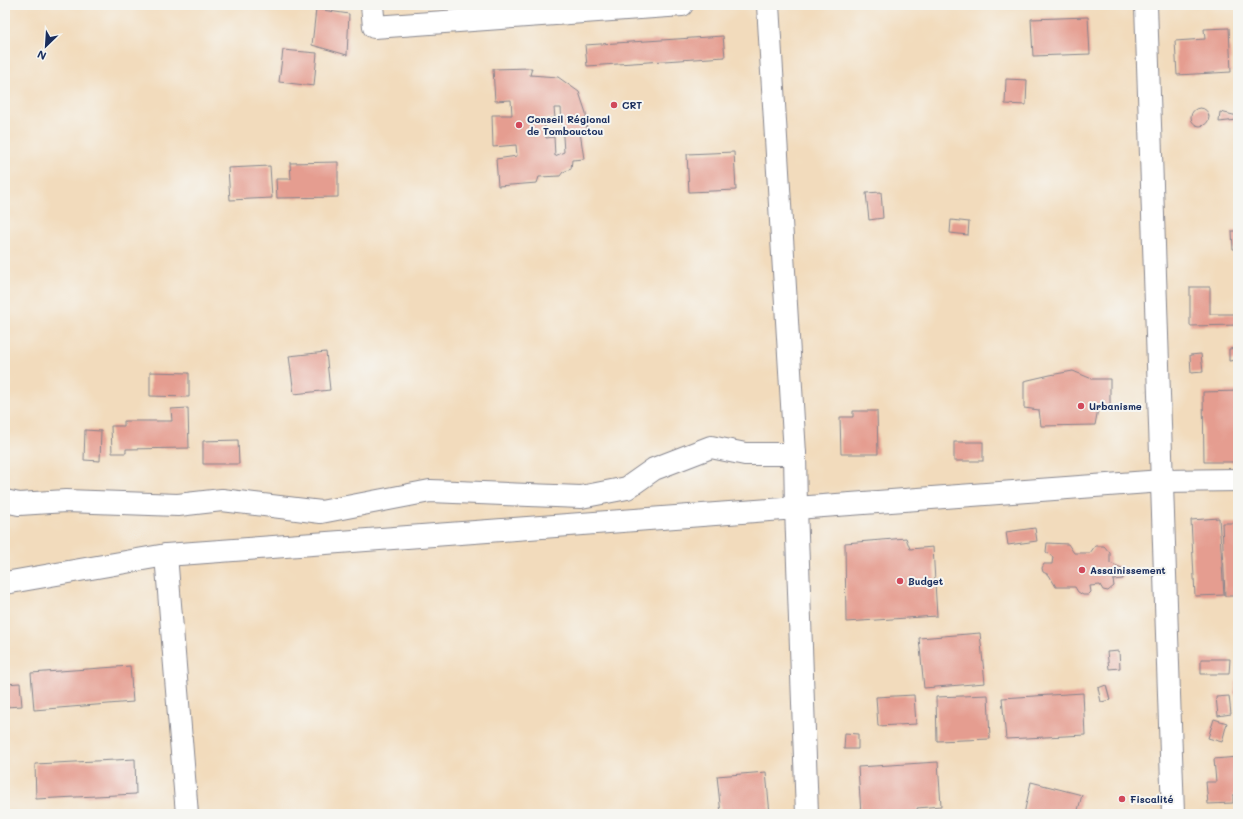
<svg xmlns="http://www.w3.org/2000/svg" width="1243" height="819" viewBox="0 0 1243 819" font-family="Mali,sans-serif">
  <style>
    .building { fill: #e59d90; fill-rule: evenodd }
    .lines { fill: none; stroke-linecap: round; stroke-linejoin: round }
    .minor-casing { stroke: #86858d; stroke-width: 24 }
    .major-casing { stroke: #86858d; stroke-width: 24 }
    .minor { stroke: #fff; stroke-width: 22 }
    .major { stroke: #fff; stroke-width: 22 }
    .poi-dot { fill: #d1495b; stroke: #f6f6f2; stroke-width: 1.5 }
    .labels { text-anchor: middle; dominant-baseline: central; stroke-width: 4; stroke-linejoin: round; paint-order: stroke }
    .poi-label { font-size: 10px; font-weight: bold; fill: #1b2f5e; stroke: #f6f6f2; text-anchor: start }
  </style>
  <rect width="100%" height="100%" fill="#f6f6f2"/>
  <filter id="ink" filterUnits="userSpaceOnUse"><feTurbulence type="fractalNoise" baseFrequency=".025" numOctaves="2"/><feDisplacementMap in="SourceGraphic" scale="8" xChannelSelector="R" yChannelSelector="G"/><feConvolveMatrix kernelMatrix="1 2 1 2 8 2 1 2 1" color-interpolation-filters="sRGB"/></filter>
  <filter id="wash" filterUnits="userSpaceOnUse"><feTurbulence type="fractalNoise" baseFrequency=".012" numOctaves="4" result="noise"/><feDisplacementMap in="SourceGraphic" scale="16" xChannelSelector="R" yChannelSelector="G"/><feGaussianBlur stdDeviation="0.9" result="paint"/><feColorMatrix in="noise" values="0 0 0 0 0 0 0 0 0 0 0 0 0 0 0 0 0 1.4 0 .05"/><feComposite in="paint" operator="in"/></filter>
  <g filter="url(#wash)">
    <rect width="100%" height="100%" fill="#f2dbbc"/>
    <g id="blocks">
      <g class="building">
        <path d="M316,9L349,14L347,55L312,45Z"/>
        <path d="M1088,17L1090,54L1033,56L1031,19Z"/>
        <path d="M1229,28L1231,72L1177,75L1175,41L1205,39L1204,29Z"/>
        <path d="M723,36L725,57L587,66L585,45Z"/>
        <path d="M283,50L317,53L314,86L279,82Z"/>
        <path d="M532,68L530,75L558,77L579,92L586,113L587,132H580L584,159L572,160L571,169L563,172L560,176L539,177L537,183L498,186L496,159L517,156L516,145L493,147L492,115H512L511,100L495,101L493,69ZM554,108H561L564,152L555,156L554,137L546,138L544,119L555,118Z"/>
        <path d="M1006,79L1027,80L1026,105L1005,104Z"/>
        <circle cx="1200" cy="117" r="9"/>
        <path d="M1220,112L1238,116L1237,120L1219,122Z"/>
        <path d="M734,152L736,190L689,192L687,154Z"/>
        <path d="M338,162V197L277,198L276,179H291L290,163Z"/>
        <path d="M270,166L272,198L230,200L228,168Z"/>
        <path d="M881,192L883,218L869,220L866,193Z"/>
        <path d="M951,220L969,222L968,235L950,233Z"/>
        <path d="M1232,231H1238V249H1233Z"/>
        <path d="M1190,287H1210V314H1238V325L1190,326Z"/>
        <path d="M1238,348V360L1229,361V349Z"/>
        <path d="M326,352L330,390L294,394L289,356Z"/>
        <path d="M1201,354L1203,372L1191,373L1190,355Z"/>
        <path d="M1073,371L1092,379H1110V407L1098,409L1095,425L1041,426L1039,410L1024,408V381L1050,375Z"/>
        <path d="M150,372L189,373V397L150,396Z"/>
        <path d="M1238,391V462H1204L1203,392Z"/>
        <path d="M188,408L189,448L126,449V453H112L111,426H124V421H172L171,409Z"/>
        <path d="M853,411H877L878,454H841L840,417H853Z"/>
        <path d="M85,430L101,431L100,461L84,460Z"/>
        <path d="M238,440L239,464H203V441Z"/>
        <rect x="954" y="442" width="29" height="19"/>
        <path d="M1219,518L1224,595L1195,596L1191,520Z"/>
        <path d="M1222,523H1238V596H1225Z"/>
        <path d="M1035,528L1037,541L1008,545L1006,532Z"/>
        <path d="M906,538L910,549L933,547L937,616L846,622L845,543Z"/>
        <path d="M1047,543L1068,544L1074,553H1090L1095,546H1104L1110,553V563L1122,568L1123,579L1113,580L1114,586L1108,591L1103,590L1100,585L1090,586L1091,592L1088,595H1083L1078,592L1075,587H1056L1049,575L1043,572L1042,568L1044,564H1052L1053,557L1046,552Z"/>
        <path d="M980,633L985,683L924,688L919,638Z"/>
        <path d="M1119,651L1120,668L1109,669L1107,652Z"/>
        <path d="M1201,659H1230L1229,674H1201Z"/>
        <path d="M130,666L133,702L34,710L31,673Z"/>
        <path d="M1237,679H1238V695L1234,694Z"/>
        <path d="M20,683L22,706L5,707V684Z"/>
        <path d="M1106,685L1110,700L1101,702L1098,688Z"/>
        <path d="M1083,693L1085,735L1006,739L1002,698Z"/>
        <path d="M914,695L916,724L878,726L876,697Z"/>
        <path d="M988,695L990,739L937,741L936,697Z"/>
        <path d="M1229,696L1231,714L1218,716L1216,697Z"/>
        <path d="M1214,719L1227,723L1222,742L1208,738Z"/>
        <path d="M845,733L858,734V749H844Z"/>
        <path d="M1238,757V795H1233V803L1208,804L1206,782H1216L1214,759Z"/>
        <path d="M135,759L136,794L36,799L35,764Z"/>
        <path d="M938,762L941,806L917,808L918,814H861L858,767Z"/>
        <path d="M766,772L770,814H721L717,776Z"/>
        <path d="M1031,782L1082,795L1077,814H1024Z"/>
      </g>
    </g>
  </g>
  <g filter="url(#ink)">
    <use href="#blocks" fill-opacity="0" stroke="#86858d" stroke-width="1"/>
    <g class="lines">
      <defs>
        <g id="minor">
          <path d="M372,5L374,27L682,5"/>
          <path d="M768,5L795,454L796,508L1162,481L1238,480"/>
          <path d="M1146,5L1173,814"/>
          <path d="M5,501L19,504L66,501L178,505L222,500L321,512L430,491L581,497L627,488L654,469L711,447L745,454H795"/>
          <path d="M166,555L187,814"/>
        </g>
        <path id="major" d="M5,583L166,555L796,508L807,814"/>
      </defs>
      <use href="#minor" class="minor-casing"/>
      <use href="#major" class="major-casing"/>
      <use href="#minor" class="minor"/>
      <use href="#major" class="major"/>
    </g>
  </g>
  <g class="poi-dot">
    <circle cx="614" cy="105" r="4"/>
    <circle cx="519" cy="125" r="4"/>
    <circle cx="1081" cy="406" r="4"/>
    <circle cx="1082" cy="570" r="4"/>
    <circle cx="900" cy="581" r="4"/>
    <circle cx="1122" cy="799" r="4"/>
  </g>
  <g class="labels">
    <g class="poi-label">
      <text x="622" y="105">CRT</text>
      <text x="527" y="119">Conseil Régional<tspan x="527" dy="12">de Tombouctou</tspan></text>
      <text x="1089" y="406">Urbanisme</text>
      <text x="1090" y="570">Assainissement</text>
      <text x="908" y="581">Budget</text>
      <text x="1130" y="799">Fiscalité</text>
    </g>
  </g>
  <rect width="1243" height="819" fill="none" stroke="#f6f6f2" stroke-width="20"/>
  <g transform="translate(46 46) rotate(205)" stroke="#f6f6f2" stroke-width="3" paint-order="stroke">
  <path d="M0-3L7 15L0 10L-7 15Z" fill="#1b2f5e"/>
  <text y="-6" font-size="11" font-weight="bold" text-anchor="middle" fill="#1b2f5e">N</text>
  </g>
</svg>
